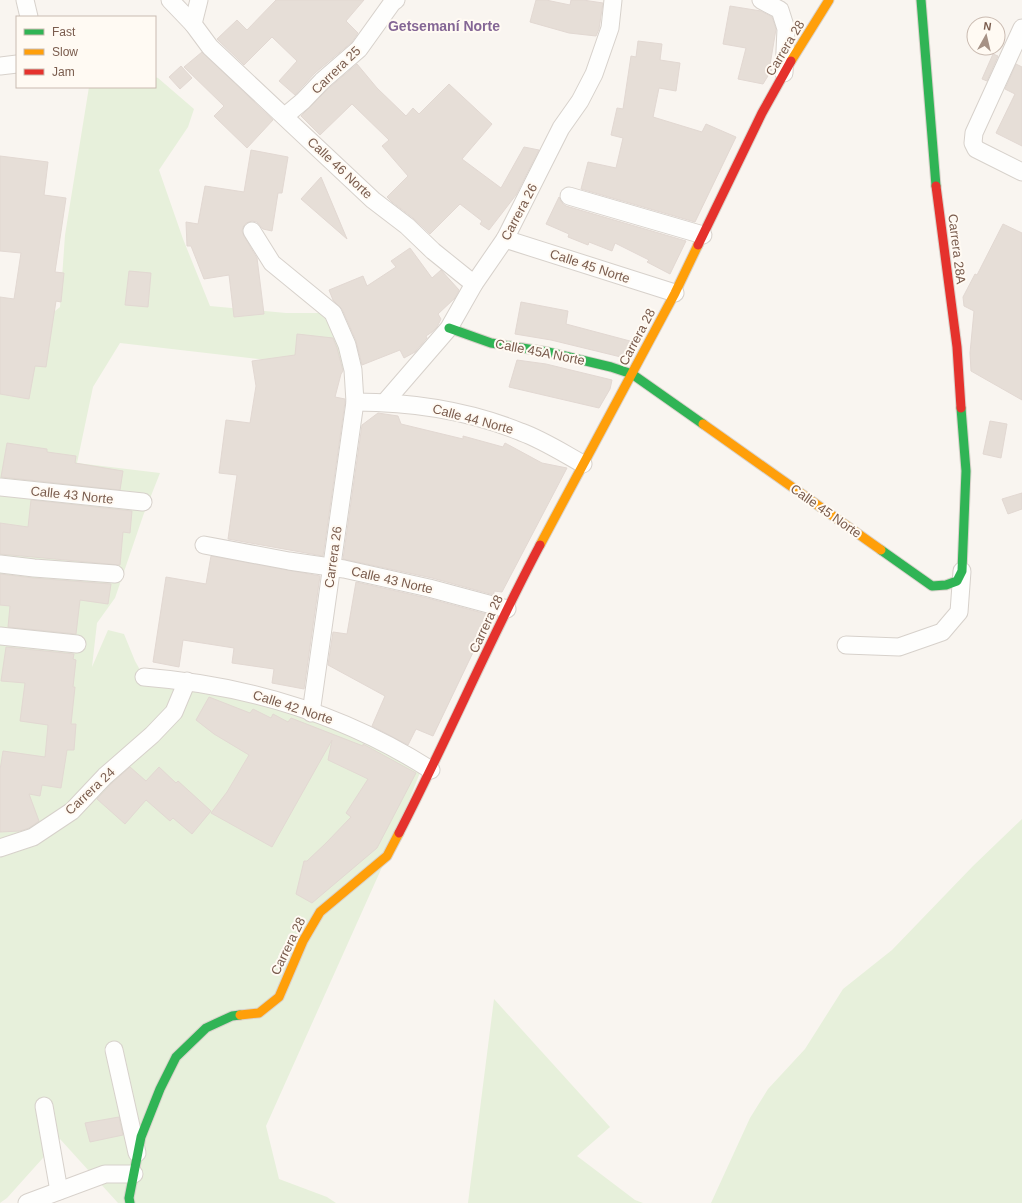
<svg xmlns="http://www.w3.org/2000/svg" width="1022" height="1203" viewBox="0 0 1022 1203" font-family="Arial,sans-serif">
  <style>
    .green { fill: #e7f0db }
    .building { fill: #e6ded7; stroke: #e2d8d2 }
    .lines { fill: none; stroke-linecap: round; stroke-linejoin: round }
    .street-casing { stroke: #d7d1cb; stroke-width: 19 }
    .fast-casing { stroke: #d9d2cb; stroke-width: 11 }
    .slow-casing { stroke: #d9d2cb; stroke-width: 11 }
    .jam-casing { stroke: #d9d2cb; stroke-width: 11 }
    .street { stroke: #fefefd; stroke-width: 17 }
    .fast { stroke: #30b455; stroke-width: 9 }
    .slow { stroke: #ff9f0a; stroke-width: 9 }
    .jam { stroke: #e5322d; stroke-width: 9 }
    .labels { text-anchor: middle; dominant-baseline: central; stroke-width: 4; stroke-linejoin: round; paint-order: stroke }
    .street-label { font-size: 13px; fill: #7a5c4d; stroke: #fffaf3 }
    .neighbourhood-label { font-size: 14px; font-weight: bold; fill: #846695; stroke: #fffaf3 }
  </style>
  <rect width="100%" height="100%" fill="#f9f5f0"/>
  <g class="green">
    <path d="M155,77L158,78L194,109L188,127L159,170L183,239L210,306L286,313H333L353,370L120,343L93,387L77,463L160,473L143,516L115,598L97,623L92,667L108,630L124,634L135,661L144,677L247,692L423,765L387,856L266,1126L279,1179L327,1197L336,1203H118L60,1139L7,1198L0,1203V355L60,307L65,235L89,87H155Z"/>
    <path d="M1022,819V1203H711L750,1118L768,1089L805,1049L843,989L892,950L973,866Z"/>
    <path d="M494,999L610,1127L577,1156L635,1200L643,1203H468Z"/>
  </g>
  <g class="building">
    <path d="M276,0H364L346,21L358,33L352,42L315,73L295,95L279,81L297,61L272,37L244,65L217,39L237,20L247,30Z"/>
    <path d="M536,0H546L570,5L571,0H583L603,3L599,29L596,36L569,33L530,22Z"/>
    <path d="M730,6L761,11L772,17L776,29L770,65L774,66L763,84L738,79L746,48L723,44Z"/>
    <path d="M638,41L662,44L660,60L680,63L676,91L659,88L653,117L702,132L706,124L736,137L695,222L581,189L588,162L616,168L623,138L611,135L617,108L623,109L631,56L636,57Z"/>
    <path d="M202,52L273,120L247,148L214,116L224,106L184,67Z"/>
    <path d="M993,54L998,56L987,81L982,79Z"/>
    <path d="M357,64L377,88L406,116L413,108L419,114L449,84L492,124L462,159L501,188L524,147L539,150L516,195L489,230L480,224L482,221L460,204L430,234L413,218L392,202L387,197L408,176L382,146L389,140L352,104L320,135L301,116L329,88Z"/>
    <path d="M1016,64L1022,67V146L996,133L1015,94L1005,89Z"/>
    <path d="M181,66L192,78L180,89L169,77Z"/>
    <path d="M251,150L288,157L282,193H278L272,231L263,229L257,222L252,221L246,223L243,227L242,231L244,236L257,258L264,314L234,317L229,275L204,279L191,246H187L186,222L198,224L205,186L244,192Z"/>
    <path d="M0,156L48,162L44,195L66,198L55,272L64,273L61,302L56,301L46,367L35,366L29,399L0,394V297L14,299L21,253L0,251Z"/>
    <path d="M321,177L347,239L301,199Z"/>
    <path d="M559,197L562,203L566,206L686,241L670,274L647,262L649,260L615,243L612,251L589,242L588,245L568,237L569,234L546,224Z"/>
    <path d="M1003,224L1022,233V400L971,371L970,353L974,311L964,306L963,297L975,274L977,275Z"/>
    <path d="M410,248L432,278L441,270L459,290L455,298L438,314L441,319L437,327L432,332L426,336L427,338L415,352L404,358L400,350L362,365L356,341L342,309L333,300L329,290L363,276L367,286L396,267L391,261Z"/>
    <path d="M129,271L151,273L148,307L125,305Z"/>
    <path d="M521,302L568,311L566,324L630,341L625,358L551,340L515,334Z"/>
    <path d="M297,334L333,338L337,348L343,371L341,374L335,397L345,399V402L323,556L228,539L237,475L219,473L226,420L250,423L256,386L252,361L295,355Z"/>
    <path d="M517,360L546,364L608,379L612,380L610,389L599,408L509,387Z"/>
    <path d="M378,413L398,416L401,424L463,439V436L503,447L505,443L542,463L567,468L502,592L494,591V595L432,578L343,559L362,425Z"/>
    <path d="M990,421L1007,424L1001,458L983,454Z"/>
    <path d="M7,443L47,449V452L76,456L75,463L123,471L120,490L1,477Z"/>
    <path d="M1022,493V509L1008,514L1002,499Z"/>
    <path d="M31,500L132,511L130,533L123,532L120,565L0,554V523L28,527Z"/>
    <path d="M211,556L320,576L304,689L272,683L274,669L232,663L234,648L183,640L179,667L153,662L166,577L206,584Z"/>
    <path d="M0,574L33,578L111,584L108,604L80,600L76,634L8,627L10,606L0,605Z"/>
    <path d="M356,582L427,598L490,615L489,619L433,736L416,729L408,745L372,726L385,696L328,665L333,632L347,634Z"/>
    <path d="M6,647L74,654L73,659L76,660L73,687H75L71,724H76L74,750H67L61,788L42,785L40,796L29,794L39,821L29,828L20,831L0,832V770L3,751L45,757L48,725L20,721L25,683L1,681Z"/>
    <path d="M209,697L250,713L253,709L271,718L273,714L288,722L291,718L363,746V744L416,773L377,848L312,903L296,894L304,861H307L326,843L351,817L346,813L368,779L328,760L332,740L272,847L211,813L227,792L249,755L214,734L196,720Z"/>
    <path d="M130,767L146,781L159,767L176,783L178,781L211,811L192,834L173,818L170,821L146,800L125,824L97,799L112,783Z"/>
    <path d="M119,1117L123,1135L90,1142L85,1123Z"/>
  </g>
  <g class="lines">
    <defs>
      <g id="street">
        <path d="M25,0L29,17"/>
        <path d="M170,0L193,24"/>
        <path d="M199,0L193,24L210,47L373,200L407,226L433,251L474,284"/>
        <path d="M761,0L780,10L786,29L784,73"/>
        <path d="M1022,28L974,133L973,143L976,149L1022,172"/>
        <path d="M0,66L17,64"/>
        <path d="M285,116L303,101L322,81L359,49L392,3L396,0"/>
        <path d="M569,196L703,235"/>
        <path d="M252,231L272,263L333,313L347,345L353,370L355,402L311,713"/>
        <path d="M505,239L675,293"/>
        <path d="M355,402C413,402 467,410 521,432C543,440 563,453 583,464"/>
        <path d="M385,402L449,328L474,284L505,239L561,128L580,101L594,74L610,28L613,0"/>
        <path d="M0,487L143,502"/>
        <path d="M204,545L289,561L344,569L429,588L507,609"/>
        <path d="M0,564L34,568L115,574"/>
        <path d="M0,636L77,644"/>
        <path d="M846,645L899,647L942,632L959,612L962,571"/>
        <path d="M144,677C246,685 345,715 431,770"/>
        <path d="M0,848L33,837L72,811L105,776L152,735L174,712L187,681"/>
        <path d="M114,1050L137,1153"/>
        <path d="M44,1106L59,1191"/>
        <path d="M27,1203L105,1174H134"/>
      </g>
      <g id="fast">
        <path d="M921,0L936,186"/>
        <path d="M449,328L491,343L548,352L611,367L632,374L703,424"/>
        <path d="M881,550L932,586L946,585L957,581L962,571L966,471L961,408"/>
        <path d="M130,1203L129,1198L141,1137L160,1089L176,1057L206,1028L232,1016L240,1015"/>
      </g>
      <g id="slow">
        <path d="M791,61L829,0"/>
        <path d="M703,424L881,550"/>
        <path d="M540,545L675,293L698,245"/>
        <path d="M240,1015L259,1013L279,997L303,941L320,912L387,856L399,833"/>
      </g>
      <g id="jam">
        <path d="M936,186L957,347L961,408"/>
        <path d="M698,245L762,113L791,61"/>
        <path d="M399,833C448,738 490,639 540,545"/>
      </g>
    </defs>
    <use href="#street" class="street-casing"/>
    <use href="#fast" class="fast-casing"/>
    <use href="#slow" class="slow-casing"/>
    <use href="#jam" class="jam-casing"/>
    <use href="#street" class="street"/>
    <use href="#fast" class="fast"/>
    <use href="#slow" class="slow"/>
    <use href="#jam" class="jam"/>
  </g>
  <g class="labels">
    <g class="street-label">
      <text transform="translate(785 48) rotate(-59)">Carrera 28</text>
      <text transform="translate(336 70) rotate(-44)">Carrera 25</text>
      <text transform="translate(340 168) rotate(43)">Calle 46 Norte</text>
      <text transform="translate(519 212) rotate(-62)">Carrera 26</text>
      <text transform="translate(957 249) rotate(83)">Carrera 28A</text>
      <text transform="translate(590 266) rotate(18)">Calle 45 Norte</text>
      <text transform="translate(637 337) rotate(-62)">Carrera 28</text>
      <text transform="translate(540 352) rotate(11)">Calle 45A Norte</text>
      <text transform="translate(473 419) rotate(15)">Calle 44 Norte</text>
      <text transform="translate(72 495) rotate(6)">Calle 43 Norte</text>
      <text transform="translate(826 511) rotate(35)">Calle 45 Norte</text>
      <text transform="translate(333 557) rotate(-82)">Carrera 26</text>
      <text transform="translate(392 580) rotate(13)">Calle 43 Norte</text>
      <text transform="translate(486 624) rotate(-65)">Carrera 28</text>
      <text transform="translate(293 707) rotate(18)">Calle 42 Norte</text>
      <text transform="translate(90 791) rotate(-43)">Carrera 24</text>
      <text transform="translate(288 946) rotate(-64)">Carrera 28</text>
    </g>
    <g class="neighbourhood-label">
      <text x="444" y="26">Getsemaní Norte</text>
    </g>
  </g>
  <rect x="16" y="16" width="140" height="72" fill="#fffaf3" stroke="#cabbb1"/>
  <rect x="24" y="29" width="20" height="6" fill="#30b455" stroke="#cabbb1"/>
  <text x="52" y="36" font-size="12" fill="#7a5c4d">Fast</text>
  <rect x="24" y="49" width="20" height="6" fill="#ff9f0a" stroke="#cabbb1"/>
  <text x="52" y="56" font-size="12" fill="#7a5c4d">Slow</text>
  <rect x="24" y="69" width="20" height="6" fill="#e5322d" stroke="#cabbb1"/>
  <text x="52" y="76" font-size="12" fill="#7a5c4d">Jam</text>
  <g transform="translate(986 36) rotate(8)"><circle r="19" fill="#fffaf3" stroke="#cabbb1"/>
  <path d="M0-3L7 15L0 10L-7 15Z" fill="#a69286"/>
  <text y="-6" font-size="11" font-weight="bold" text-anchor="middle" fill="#7a5c4d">N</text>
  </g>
</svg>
